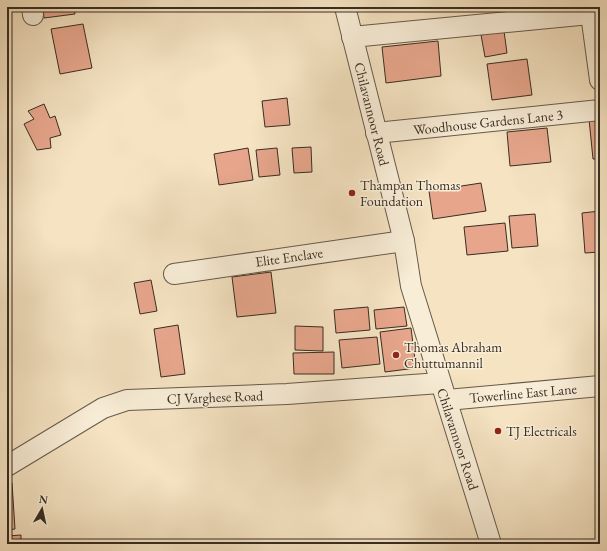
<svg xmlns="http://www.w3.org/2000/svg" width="607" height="551" viewBox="0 0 607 551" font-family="'EB Garamond',serif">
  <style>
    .building { fill: #e7a68c; stroke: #382d23 }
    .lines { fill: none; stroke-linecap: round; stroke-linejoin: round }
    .minor-casing { stroke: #675a4b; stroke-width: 22 }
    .minor { stroke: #f8edd7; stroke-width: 20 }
    .poi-dot { fill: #8f2418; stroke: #f8edd7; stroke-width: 1.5 }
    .labels { text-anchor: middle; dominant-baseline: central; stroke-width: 3; stroke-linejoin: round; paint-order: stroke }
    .street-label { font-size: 14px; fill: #382d23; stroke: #f8edd7 }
    .poi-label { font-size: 14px; fill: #382d23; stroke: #f8edd7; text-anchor: start }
  </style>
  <rect width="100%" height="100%" fill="#f5e3c2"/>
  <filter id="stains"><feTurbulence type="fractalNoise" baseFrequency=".005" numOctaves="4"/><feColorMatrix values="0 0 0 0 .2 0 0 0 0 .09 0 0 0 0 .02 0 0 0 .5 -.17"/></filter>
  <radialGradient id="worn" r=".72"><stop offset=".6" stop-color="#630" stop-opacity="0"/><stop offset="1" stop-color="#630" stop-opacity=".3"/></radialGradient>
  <g class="building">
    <path d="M43,7H74L75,14L44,18Z"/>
    <path d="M83,24L92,68L60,74L51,29Z"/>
    <path d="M504,31L507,53L485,57L481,35Z"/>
    <path d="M438,41L441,76L386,83L382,47Z"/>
    <path d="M527,59L532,95L492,100L487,64Z"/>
    <path d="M287,98L290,125L265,127L262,101Z"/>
    <path d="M44,104L50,118L55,116L61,135L50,138L51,148L37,150L24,124L34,119L28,111Z"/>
    <path d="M600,118V159H593L589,119Z"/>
    <path d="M547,128L551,162L510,166L507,132Z"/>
    <path d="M311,147L312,172L294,173L292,148Z"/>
    <path d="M248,148L253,180L219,185L214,154Z"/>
    <path d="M277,148L280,175L259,177L256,150Z"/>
    <path d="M481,183L486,211L433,219L429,191Z"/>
    <path d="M600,211V252L585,253L582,213Z"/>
    <path d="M535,214L538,246L512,248L509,216Z"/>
    <path d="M505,223L508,251L467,255L464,227Z"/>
    <path d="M271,272L276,313L237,317L232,277Z"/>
    <path d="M151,280L157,311L140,314L134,283Z"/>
    <path d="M368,307L370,330L336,333L334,310Z"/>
    <path d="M404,307L407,326L376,329L374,310Z"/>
    <path d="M178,325L185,374L161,377L154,329Z"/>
    <path d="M295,326L323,327V351L295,350Z"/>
    <path d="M411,328L416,368L385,372L380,332Z"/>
    <path d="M377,337L380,364L342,368L339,340Z"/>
    <path d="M334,352V374H294L293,353Z"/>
    <path d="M12,483L15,529L7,530V484Z"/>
    <path d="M21,535V544H7V536Z"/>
  </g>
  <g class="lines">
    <defs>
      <g id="minor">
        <path d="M32,7L33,15"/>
        <path d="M345,7L404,241L411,286L491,544"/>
        <path d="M590,7L600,80"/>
        <path d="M352,37L600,13"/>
        <path d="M376,133L600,110"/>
        <path d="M174,274L404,241"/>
        <path d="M447,400L600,386"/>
        <path d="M7,466L103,408L127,400L287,394L440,383"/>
      </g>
    </defs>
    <use href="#minor" class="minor-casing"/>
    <use href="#minor" class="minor"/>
  </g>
  <g class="poi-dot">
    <circle cx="352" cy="193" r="4"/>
    <circle cx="396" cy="355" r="4"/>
    <circle cx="498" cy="431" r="4"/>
  </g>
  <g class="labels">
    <g class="street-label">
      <text transform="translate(372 114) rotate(76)">Chilavannoor Road</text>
      <text transform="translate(488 122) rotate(-6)">Woodhouse Gardens Lane 3</text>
      <text transform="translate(289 257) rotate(-8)">Elite Enclave</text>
      <text transform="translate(523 393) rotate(-5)">Towerline East Lane</text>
      <text transform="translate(215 397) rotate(-2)">CJ Varghese Road</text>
      <text transform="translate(458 439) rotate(72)">Chilavannoor Road</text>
    </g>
    <g class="poi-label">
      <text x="360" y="185">Thampan Thomas<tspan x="360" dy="16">Foundation</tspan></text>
      <text x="404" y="347">Thomas Abraham<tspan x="404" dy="16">Chuttumannil</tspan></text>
      <text x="506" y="431">TJ Electricals</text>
    </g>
  </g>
  <rect width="607" height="551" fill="none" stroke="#f5e3c2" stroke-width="24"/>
  <rect x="8" y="8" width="591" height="535" fill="none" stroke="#382d23" stroke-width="2"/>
  <rect x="12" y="12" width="583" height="527" fill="none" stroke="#382d23"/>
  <g transform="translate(42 509) rotate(9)" stroke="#f8edd7" stroke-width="3" paint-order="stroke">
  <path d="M0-3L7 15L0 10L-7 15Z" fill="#382d23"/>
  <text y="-6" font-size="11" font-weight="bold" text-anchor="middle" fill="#382d23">N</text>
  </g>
  <rect width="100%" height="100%" filter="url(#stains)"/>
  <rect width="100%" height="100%" fill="url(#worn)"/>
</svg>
